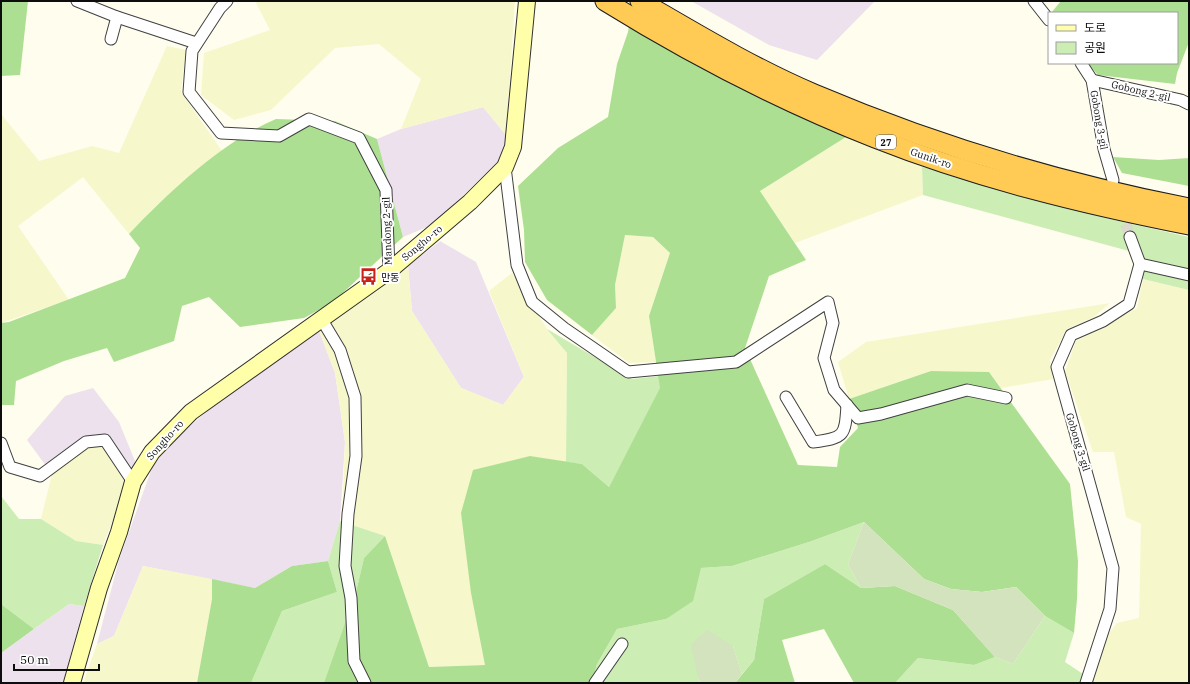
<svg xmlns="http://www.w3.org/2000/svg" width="1190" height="684" viewBox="0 0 1190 684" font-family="'IBM Plex Serif','Noto Sans KR',serif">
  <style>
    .industrial { fill: #ede1ed }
    .farmland { fill: #f7f7cc }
    .green { fill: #ccedb4 }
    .forest { fill: #addf92 }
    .cemetery { fill: #d3e3bd }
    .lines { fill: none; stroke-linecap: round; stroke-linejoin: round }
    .minor-tunnel { stroke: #dbd9cc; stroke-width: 11; stroke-dasharray: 11 5.5; stroke-linecap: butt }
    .minor-casing { stroke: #404040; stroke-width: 13 }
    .secondary-casing { stroke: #2f2f2f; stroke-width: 18 }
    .trunk-casing { stroke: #1e1e1e; stroke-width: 21 }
    .minor { stroke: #fff; stroke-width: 11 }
    .secondary { stroke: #fffea9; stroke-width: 16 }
    .trunk { stroke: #ffcb55; stroke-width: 19 }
    .labels { text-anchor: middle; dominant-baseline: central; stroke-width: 4; stroke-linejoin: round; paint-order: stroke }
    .shield { fill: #fff; stroke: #565656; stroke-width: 1 }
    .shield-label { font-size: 9px; font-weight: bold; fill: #0d0d0d }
    .street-label { font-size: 10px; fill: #0d0d0d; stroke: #fff }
    .poi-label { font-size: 10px; fill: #0d0d0d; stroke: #fff; text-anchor: start }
  </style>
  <rect width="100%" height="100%" fill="#fffdee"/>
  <g class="industrial">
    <path d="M691,1H875L817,60L769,45Z"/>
    <path d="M483,107L506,135L501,159L432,225L403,237L377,139L401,129Z"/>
    <path d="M440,241L476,262L524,377L503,405L461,388L412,311L408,266Z"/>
    <path d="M318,328L335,373L345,442L340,521L328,561L292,566L255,588L143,566L114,636L97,644L119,560L157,454L216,404Z"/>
    <path d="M93,388L119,422L137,466L127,484L96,434L52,474L27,440L65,396Z"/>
    <path d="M69,604L84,606L63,683H1V653Z"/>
  </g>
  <g class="farmland">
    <path d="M255,1H515L506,135L483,107L401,129L421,79L379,44L335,48L271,110L234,120L201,95L204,53L270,30Z"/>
    <path d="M167,46L186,50L181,92L222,151L157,205L129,234L83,177L18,226L69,300L1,323V114L39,161L92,146L119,153Z"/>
    <path d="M846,137L922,167L923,195L795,243L760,191Z"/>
    <path d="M625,235L653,237L670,253L649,316L656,362L629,363L592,335L616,308L615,285Z"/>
    <path d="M408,266L412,311L461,388L503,405L524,377L489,291L512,273L547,329L567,353L566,462L530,456L471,593L486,665L429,667L385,536L342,522L345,442L335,373L318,328L335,321Z"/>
    <path d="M1143,279L1189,290V683H1090L1102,642L1117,623L1139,618L1141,524L1126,517L1114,452H1093L1065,371L1076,341L1137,308Z"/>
    <path d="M1110,303L1094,317L1067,329L1050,360L1053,379L1001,388L989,372L931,371L849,399L838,362L866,342Z"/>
    <path d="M102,444L127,484L103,545L76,541L41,519L52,474L84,445Z"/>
    <path d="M143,566L212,579V599L197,683H83L97,644L114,636Z"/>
  </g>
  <g class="green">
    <path d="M922,167L938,170L1101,217L1189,237V290L1143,279L1129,251L923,195Z"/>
    <path d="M547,329L632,379L659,376L661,388L609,487L582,464L566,462L567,353Z"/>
    <path d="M1,496L19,519H41L76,541L103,545L84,606L69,604L34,629L1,604Z"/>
    <path d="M340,521L385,536L364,558L356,592L325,683H251L282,611L337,592L328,561Z"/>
    <path d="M864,522L848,564L861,588L825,564L764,599L754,660L742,674L733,646L698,678L701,683H592L597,664L617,629L666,619L701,568L732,566L809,542Z"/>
    <path d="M1045,616L1074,633L1065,662L1083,674L1081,683H895L918,658L974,665L995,657L1013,664Z"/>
  </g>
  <g class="forest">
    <path d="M1,1H28L20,75L1,76Z"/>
    <path d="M1061,1H1189V42L1177,73L1175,84L1098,75L1087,63H1177V13H1051Z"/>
    <path d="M630,20L846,137L760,191L806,260L769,276L745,348L798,465L837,467L840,447L858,428L849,399L931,371L989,372L1070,484L1078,561L1077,599L1074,633L1045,616L1016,587L982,592L951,589L924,579L864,522L809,542L732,566L701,568L693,601L666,619L617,629L597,664L592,683H324L356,592L364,558L385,536L429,667L485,665L471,593L461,513L473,470L530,456L582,464L609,487L660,388L649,316L670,253L653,237L625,235L615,285L616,308L592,335L547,300L525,262L524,230L518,186L558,148L608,117L617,64L628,32Z"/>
    <path d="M276,119L335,121L377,139L403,237L333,302L304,318L240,327L209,297L182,306L174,341L114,362L107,348L64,361L16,381L14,405H1V323L9,322L125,278L140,248L129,234C169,192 223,141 276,119Z"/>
    <path d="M1113,157L1159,160L1189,158V186L1122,173Z"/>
    <path d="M328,561L337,592L282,611L251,683H197L212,599V579L255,588L292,566Z"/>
    <path d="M825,564L861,588L895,586L953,610L995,657L974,665L918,658L895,683H854L824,629L782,640L795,683H735L754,660L764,599Z"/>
    <path d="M1,604L34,629L1,653Z"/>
  </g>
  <g class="cemetery">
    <path d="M864,522L924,579L951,589L982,592L1016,587L1045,616L1013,664L995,657L953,610L895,586L861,588L848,564Z"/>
    <path d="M707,630L733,646L742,674L735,683H701L698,678L691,645Z"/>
  </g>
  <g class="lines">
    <path class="minor-tunnel" d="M1121,208L1130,237"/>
    <defs>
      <g id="minor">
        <path d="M77,1L117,17L196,43"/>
        <path d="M227,1L220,8L192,51L189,92L221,133L279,136L309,119L359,138L386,190L389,271"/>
        <path d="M1034,1L1049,20"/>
        <path d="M111,39L117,17"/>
        <path d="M1081,63L1092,80L1104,149L1113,180"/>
        <path d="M1092,80L1181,100L1189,104"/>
        <path d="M505,167L517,265L532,302L564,328L628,372L736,362L828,302L833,323L824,358L834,390L858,418L881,414L967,390L1006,398"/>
        <path d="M1140,264L1189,275"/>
        <path d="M322,320L340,350L355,397L356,456L348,514L345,566L351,598L354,661L365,683"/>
        <path d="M786,397L813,442C845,438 845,436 847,405"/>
        <path d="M1,443L10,467L40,476L86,442L105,440L133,482"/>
        <path d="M595,683L622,644"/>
        <path d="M1086,683L1110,609L1113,568L1057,367L1071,335L1103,321L1129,304L1140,264L1130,237"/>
      </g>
      <path id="secondary" d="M72,683L99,588L119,532L133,482L152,452L191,412L389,271L470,202L505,167L513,147L527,1"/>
      <g id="trunk">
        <path d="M605,1C689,53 784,102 875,138C976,178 1083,204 1189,225"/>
        <path d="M640,1C697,34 753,68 814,94C934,145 1061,183 1189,208"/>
      </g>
    </defs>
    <use href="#minor" class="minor-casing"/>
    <use href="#secondary" class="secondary-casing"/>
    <use href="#trunk" class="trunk-casing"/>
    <use href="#minor" class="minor"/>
    <use href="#secondary" class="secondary"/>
    <use href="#trunk" class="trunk"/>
  </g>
  <defs>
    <symbol id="bus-bare" viewBox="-9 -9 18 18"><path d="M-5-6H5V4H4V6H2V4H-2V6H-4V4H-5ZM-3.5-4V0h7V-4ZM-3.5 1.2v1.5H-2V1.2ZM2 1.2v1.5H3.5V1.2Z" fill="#c8231b" stroke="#fff" stroke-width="2.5" paint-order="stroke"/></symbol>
  </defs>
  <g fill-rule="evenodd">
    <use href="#bus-bare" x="356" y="264" width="25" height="25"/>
  </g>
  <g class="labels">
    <rect class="shield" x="876" y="135" width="20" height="14" rx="3"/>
    <g class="shield-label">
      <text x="886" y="142">27</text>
    </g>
    <g class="street-label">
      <text transform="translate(1141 91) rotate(13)">Gobong 2-gil</text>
      <text transform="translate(1099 120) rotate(80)">Gobong 3-gil</text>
      <text transform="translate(931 158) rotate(19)">Gunik-ro</text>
      <text transform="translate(387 231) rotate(-92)">Mandong 2-gil</text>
      <text transform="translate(422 243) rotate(-40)">Songho-ro</text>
      <text transform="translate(165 440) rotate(-48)">Songho-ro</text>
      <text transform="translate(1078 442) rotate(73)">Gobong 3-gil</text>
    </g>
    <g class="poi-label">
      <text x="381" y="277">만동</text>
    </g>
  </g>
  <rect width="1190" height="684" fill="none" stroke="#0d0d0d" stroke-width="4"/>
  <rect x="1048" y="12" width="130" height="52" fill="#ffffff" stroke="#9e9e9e"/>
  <rect x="1056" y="25" width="20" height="6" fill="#fffea9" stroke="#9e9e9e"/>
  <text x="1084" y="32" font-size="12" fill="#0d0d0d">도로</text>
  <rect x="1056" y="42" width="20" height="12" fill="#ccedb4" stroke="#9e9e9e"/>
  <text x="1084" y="52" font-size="12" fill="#0d0d0d">공원</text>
  <path d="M14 664v6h85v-6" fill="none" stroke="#0d0d0d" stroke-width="2"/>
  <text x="20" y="664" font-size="12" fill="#0d0d0d" stroke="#ffffff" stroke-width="3" paint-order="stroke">50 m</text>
</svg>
